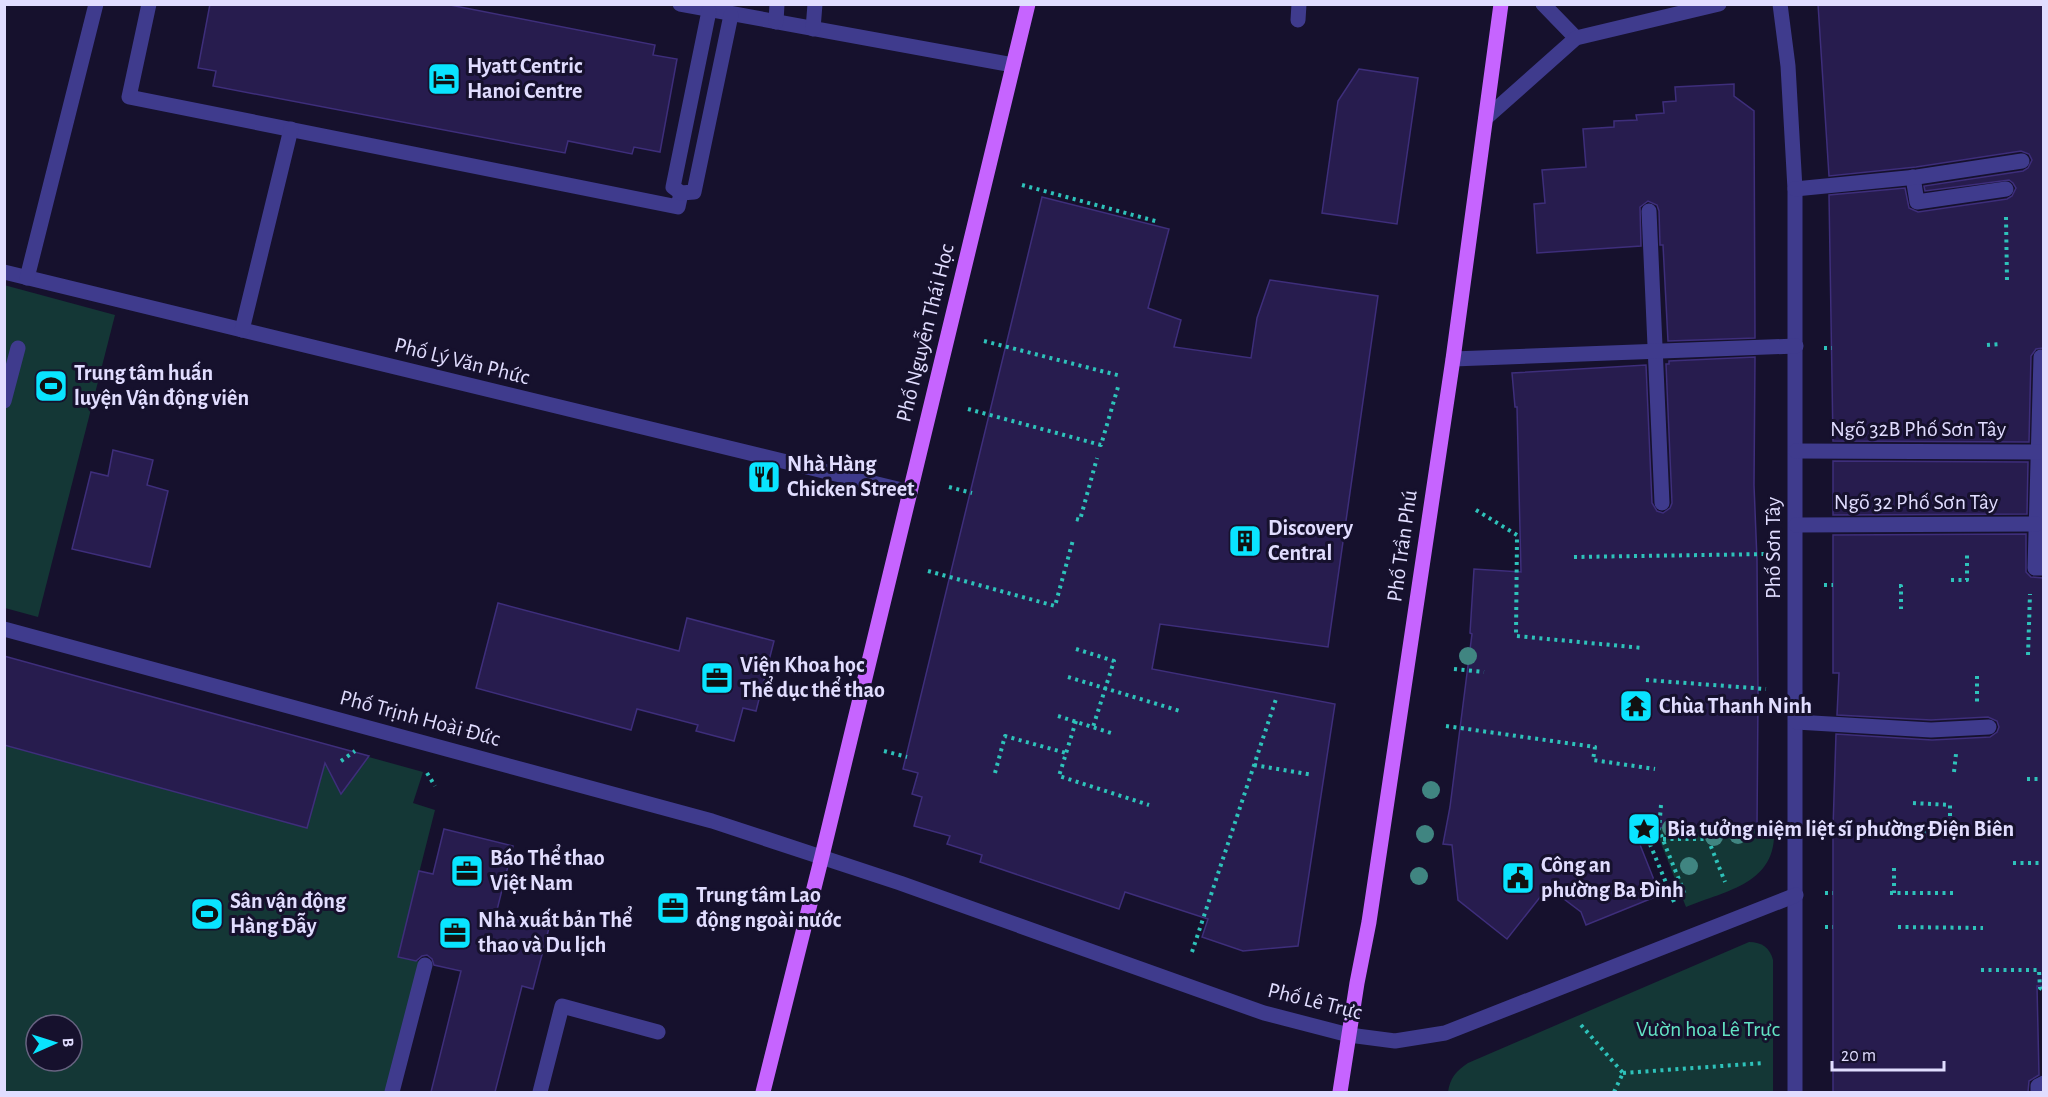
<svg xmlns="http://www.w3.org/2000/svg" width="2048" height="1097" viewBox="0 0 2048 1097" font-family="'Alegreya Sans',sans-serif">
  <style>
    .green { fill: #143736; fill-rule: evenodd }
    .building { fill: #271c4e; stroke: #3e2e7b; stroke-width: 1.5 }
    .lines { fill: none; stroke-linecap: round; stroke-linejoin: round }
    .path { stroke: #2ec2ba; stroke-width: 4; stroke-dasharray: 3 4.5; stroke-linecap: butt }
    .minor { stroke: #3f3b8d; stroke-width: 15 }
    .major { stroke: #c664ff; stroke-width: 15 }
    .tree { fill: #408581 }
    .labels { text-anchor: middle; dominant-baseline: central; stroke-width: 6; stroke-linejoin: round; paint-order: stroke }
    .poi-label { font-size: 22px; font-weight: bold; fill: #e1ddff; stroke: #16112d; text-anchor: start }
    .street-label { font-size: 22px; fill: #e1ddff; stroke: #16112d }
    .park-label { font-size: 22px; fill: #63e4c5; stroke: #16112d }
  </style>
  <rect width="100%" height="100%" fill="#16112d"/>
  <g class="green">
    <path d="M4,285L115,315L38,617L5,608Z"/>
    <path d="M4,656L423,772L413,803L435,810L398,956L421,962L387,1092H5ZM36,1025H72V1061H36Z"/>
    <path d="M1651,818L1690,828L1774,829C1777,884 1727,890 1686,907Z"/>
    <path d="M1749,942C1762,942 1770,948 1773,960V1092H1448C1450,1078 1456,1071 1468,1063Z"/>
  </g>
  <g class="building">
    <path d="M210,4H445L655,45L653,55L677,59L660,152L634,147L632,154L568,141L565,153L213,86L216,71L198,68Z"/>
    <path d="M1818,4H2043V348L2036,349L2031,356L2029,442L1833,441L1829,195L1905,188L1909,208L1918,212L2007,199L2012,196L2016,188L2013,183L2009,180L1925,191L1924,186L2023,171L2028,168L2032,160L2029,154L2021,151L1916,167L1829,176Z"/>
    <path d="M1359,69L1418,78L1397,224L1322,213L1338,101Z"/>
    <path d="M1734,84V96L1754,111L1755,338L1668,341L1663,245H1660L1659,211L1657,205L1648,201L1640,207L1641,246L1537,253L1534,204L1545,203L1542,170L1586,167L1583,129L1614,127V121L1637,120L1636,115L1664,113L1663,102L1676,101L1675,87Z"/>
    <path d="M1042,197L1169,229L1148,308L1181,320L1174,347L1251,358L1257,318L1270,280L1378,296L1328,647L1160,624L1152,669L1335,704L1298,946L1243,951L1202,937L1208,919L1125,892L1119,909L980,862L982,855L947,844L950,836L914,826L922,797L912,794L918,773L903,769Z"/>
    <path d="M1755,357L1754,485L1757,560L1758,698L1757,829L1633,827L1660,895L1586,925L1581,912L1548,887L1507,939L1458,900L1452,845L1443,844L1450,807L1472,634L1470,633L1474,569L1521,572L1517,407H1515L1512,373L1646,365L1652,503L1657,511L1663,513L1670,508L1672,503L1666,364H1669V361Z"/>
    <path d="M113,450L153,460L147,485L168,491L150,567L72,549L91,472L108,476Z"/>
    <path d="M1833,461L2028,462L2027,514L1833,515Z"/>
    <path d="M2026,534V572L2031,577L2043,578V986H2037L2039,1075L2029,1081L2028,1092H1833V828L1836,734L1932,740L1990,737L1997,732L1999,727L1997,721L1988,717L1931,720L1837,715L1839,673H1833V535Z"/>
    <path d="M498,603L679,651L687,618L774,641L756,711L743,708L734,741L696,731L698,725L637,709L631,730L476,688Z"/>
    <path d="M4,656L80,677L369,756L341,794L325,763L307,828L4,745Z"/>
    <path d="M444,829L513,846L496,914L549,928L533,989L522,986L495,1092H431L461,971L434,965L432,959L427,955L422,956L416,961L398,957L419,871L433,874Z"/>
  </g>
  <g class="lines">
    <g class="path">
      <path d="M1022,185L1159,222"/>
      <path d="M2006,217L2007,281"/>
      <path d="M984,341L1121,376"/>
      <path d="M1987,345L2000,344"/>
      <path d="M1824,348H1832"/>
      <path d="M968,409L1101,445L1118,387"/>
      <path d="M949,487L972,493"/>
      <path d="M1476,510L1517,535L1516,636L1643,648"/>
      <path d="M1076,519L1080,520L1097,458"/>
      <path d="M1574,557L1768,554"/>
      <path d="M928,571L1055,606L1073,540"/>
      <path d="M1951,580H1967V552"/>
      <path d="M1824,585H1833"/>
      <path d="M1899,586H1901V609"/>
      <path d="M1076,649L1114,661L1093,727"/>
      <path d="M2028,655L2030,594"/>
      <path d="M1454,669L1484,672"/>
      <path d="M1977,676V702"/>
      <path d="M1068,677L1180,711"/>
      <path d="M1646,680L1766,689"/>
      <path d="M1058,716L1111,733"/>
      <path d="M1076,721L1059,776L1149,805"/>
      <path d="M1446,726L1595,747L1593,760L1655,769"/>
      <path d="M884,751L907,757"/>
      <path d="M341,761L355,751"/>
      <path d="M1254,765L1313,775"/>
      <path d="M1954,772L1956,754"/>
      <path d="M427,773L435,786"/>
      <path d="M995,773L1005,736L1066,753"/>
      <path d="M2027,779H2044"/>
      <path d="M1913,803L1950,805V832"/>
      <path d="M1661,805L1659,830L1686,897"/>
      <path d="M1825,832H1833"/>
      <path d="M1900,832L1994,831"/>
      <path d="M1647,837L1674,902"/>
      <path d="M1663,839H1708L1725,882"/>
      <path d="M2013,863H2044"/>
      <path d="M1894,868V893"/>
      <path d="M1825,893H1833"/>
      <path d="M1890,893H1956"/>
      <path d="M1825,927H1833"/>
      <path d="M1898,927L1983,928"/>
      <path d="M1192,952L1276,699"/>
      <path d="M1981,970H2039L2040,988L2044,990"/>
      <path d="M1581,1025L1623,1073"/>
      <path d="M1623,1073L1764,1063"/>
      <path d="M1614,1092L1623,1073"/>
    </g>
    <g class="minor">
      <path d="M149,4L129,97L678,207L681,193"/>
      <path d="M680,4L1013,65"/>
      <path d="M1543,4L1576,38"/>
      <path d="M1780,4L1788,66L1795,189V1092"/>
      <path d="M709,11L673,187L681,193L694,192L731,15"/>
      <path d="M1298,20L1299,4"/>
      <path d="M776,22L777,4"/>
      <path d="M813,29L815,4"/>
      <path d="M1486,118L1576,38L1719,4"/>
      <path d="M1913,177L1917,202L2006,189"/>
      <path d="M1795,189L1917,177L2022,161"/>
      <path d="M1649,211L1662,503"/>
      <path d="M4,272L910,492"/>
      <path d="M27,278L96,4"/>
      <path d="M242,330L291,129"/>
      <path d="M2041,357L2035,568H2044"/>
      <path d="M1453,359L1796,346"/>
      <path d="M4,401L18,348"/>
      <path d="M1796,451L2039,452"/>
      <path d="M1796,525L2036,524"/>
      <path d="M4,629L712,821L900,883L1264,1013L1349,1035L1395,1041L1445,1033L1796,895"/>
      <path d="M1796,722L1931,730L1989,727"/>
      <path d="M392,1092L425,965"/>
      <path d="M540,1092L562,1006L658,1032"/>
      <path d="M2038,1092V1086L2044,1083"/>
    </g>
    <g class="major">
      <path d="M763,1092L822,856L1028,4"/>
      <path d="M1340,1092L1357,983L1369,922L1453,359L1501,4"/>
    </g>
  </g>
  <g class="tree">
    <circle cx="1468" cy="656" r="9"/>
    <circle cx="1431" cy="790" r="9"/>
    <circle cx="1671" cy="828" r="9"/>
    <circle cx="1425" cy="834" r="9"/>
    <circle cx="1738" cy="835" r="9"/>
    <circle cx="1714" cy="837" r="9"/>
    <circle cx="1689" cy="866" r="9"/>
    <circle cx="1419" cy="876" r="9"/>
  </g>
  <defs>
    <symbol id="hotel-square" viewBox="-11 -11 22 22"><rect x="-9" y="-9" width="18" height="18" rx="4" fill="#09e4ff" stroke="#16112d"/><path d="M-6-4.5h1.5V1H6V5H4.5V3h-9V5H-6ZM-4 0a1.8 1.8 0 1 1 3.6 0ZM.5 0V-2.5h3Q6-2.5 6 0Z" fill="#111"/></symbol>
    <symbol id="stadium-square" viewBox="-11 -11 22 22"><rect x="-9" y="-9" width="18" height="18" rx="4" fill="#09e4ff" stroke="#16112d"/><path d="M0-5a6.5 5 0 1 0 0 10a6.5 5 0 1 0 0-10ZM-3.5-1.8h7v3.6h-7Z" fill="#111"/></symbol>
    <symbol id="restaurant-square" viewBox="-11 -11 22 22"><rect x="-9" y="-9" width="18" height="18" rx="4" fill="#09e4ff" stroke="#16112d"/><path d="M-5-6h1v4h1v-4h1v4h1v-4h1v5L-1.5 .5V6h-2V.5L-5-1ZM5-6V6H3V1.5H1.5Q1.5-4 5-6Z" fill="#111"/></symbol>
    <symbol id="building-square" viewBox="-11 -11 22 22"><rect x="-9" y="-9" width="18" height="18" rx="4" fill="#09e4ff" stroke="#16112d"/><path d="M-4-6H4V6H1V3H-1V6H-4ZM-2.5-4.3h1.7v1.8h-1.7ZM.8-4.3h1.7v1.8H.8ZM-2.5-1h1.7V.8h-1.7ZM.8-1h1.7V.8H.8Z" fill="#111"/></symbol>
    <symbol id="office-square" viewBox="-11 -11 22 22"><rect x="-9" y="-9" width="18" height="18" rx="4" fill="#09e4ff" stroke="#16112d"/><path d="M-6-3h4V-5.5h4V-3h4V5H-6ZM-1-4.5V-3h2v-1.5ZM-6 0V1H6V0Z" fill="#111"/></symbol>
    <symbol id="temple-square" viewBox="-11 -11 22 22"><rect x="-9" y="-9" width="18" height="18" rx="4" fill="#09e4ff" stroke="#16112d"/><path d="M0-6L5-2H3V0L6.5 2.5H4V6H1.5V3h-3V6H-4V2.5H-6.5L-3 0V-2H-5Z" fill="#111"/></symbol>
    <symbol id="sight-square" viewBox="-11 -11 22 22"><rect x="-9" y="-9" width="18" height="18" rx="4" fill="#09e4ff" stroke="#16112d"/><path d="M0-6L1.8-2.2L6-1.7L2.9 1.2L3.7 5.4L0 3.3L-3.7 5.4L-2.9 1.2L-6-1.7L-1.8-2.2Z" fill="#111"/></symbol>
    <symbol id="civic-square" viewBox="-11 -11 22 22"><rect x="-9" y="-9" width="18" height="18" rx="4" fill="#09e4ff" stroke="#16112d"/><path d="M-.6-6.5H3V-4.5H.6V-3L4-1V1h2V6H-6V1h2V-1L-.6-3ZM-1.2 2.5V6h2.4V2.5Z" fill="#111"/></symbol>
  </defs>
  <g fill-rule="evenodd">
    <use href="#hotel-square" x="425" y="60" width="38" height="38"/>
    <use href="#stadium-square" x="32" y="367" width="38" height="38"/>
    <use href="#restaurant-square" x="745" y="458" width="38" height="38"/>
    <use href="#building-square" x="1226" y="522" width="38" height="38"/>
    <use href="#office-square" x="698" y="659" width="38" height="38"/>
    <use href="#temple-square" x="1617" y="687" width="38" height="38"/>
    <use href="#sight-square" x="1625" y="810" width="38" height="38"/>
    <use href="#office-square" x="448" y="852" width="38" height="38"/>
    <use href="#civic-square" x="1499" y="859" width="38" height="38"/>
    <use href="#office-square" x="654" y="889" width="38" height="38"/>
    <use href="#stadium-square" x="188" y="895" width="38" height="38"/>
    <use href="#office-square" x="436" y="914" width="38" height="38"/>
  </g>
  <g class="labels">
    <g class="poi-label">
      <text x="467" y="66">Hyatt Centric<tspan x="467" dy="25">Hanoi Centre</tspan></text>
      <text x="74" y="373">Trung tâm huấn<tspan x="74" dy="25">luyện Vận động viên</tspan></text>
      <text x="787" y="464">Nhà Hàng<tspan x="787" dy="25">Chicken Street</tspan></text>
      <text x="1268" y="528">Discovery<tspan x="1268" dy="25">Central</tspan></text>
      <text x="740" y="665">Viện Khoa học<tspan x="740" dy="25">Thể dục thể thao</tspan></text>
      <text x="1659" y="706">Chùa Thanh Ninh</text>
      <text x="1667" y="829">Bia tưởng niệm liệt sĩ phường Điện Biên</text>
      <text x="490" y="858">Báo Thể thao<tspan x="490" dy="25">Việt Nam</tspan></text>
      <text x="1541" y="865">Công an<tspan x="1541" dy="25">phường Ba Đình</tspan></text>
      <text x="696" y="895">Trung tâm Lao<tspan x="696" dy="25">động ngoài nước</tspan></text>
      <text x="230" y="901">Sân vận động<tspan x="230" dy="25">Hàng Đẫy</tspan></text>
      <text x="478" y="920">Nhà xuất bản Thể<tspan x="478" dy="25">thao và Du lịch</tspan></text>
    </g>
    <g class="street-label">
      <text transform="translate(925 333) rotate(-76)">Phố Nguyễn Thái Học</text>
      <text transform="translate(462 361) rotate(14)">Phố Lý Văn Phức</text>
      <text x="1918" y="429">Ngõ 32B Phố Sơn Tây</text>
      <text x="1916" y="502">Ngõ 32 Phố Sơn Tây</text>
      <text transform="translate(1402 546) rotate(-82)">Phố Trần Phú</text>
      <text transform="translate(1773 548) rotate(-90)">Phố Sơn Tây</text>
      <text transform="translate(420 718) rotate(15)">Phố Trịnh Hoài Đức</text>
      <text transform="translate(1315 1001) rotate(14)">Phố Lê Trực</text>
    </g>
    <g class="park-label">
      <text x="1708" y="1029">Vườn hoa Lê Trực</text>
    </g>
  </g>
  <rect width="2048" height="1097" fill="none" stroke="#e1ddff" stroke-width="12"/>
  <g transform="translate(54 1043) rotate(87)"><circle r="28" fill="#16112d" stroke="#676381" stroke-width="1.5"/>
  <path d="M0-4.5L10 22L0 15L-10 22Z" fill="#09e4ff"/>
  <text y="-9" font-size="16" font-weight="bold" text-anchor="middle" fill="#e1ddff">B</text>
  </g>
  <path d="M1832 1061v9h112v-9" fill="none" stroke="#e1ddff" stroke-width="3"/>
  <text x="1841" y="1061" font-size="18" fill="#e1ddff" stroke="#16112d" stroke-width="4.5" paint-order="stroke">20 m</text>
</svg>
